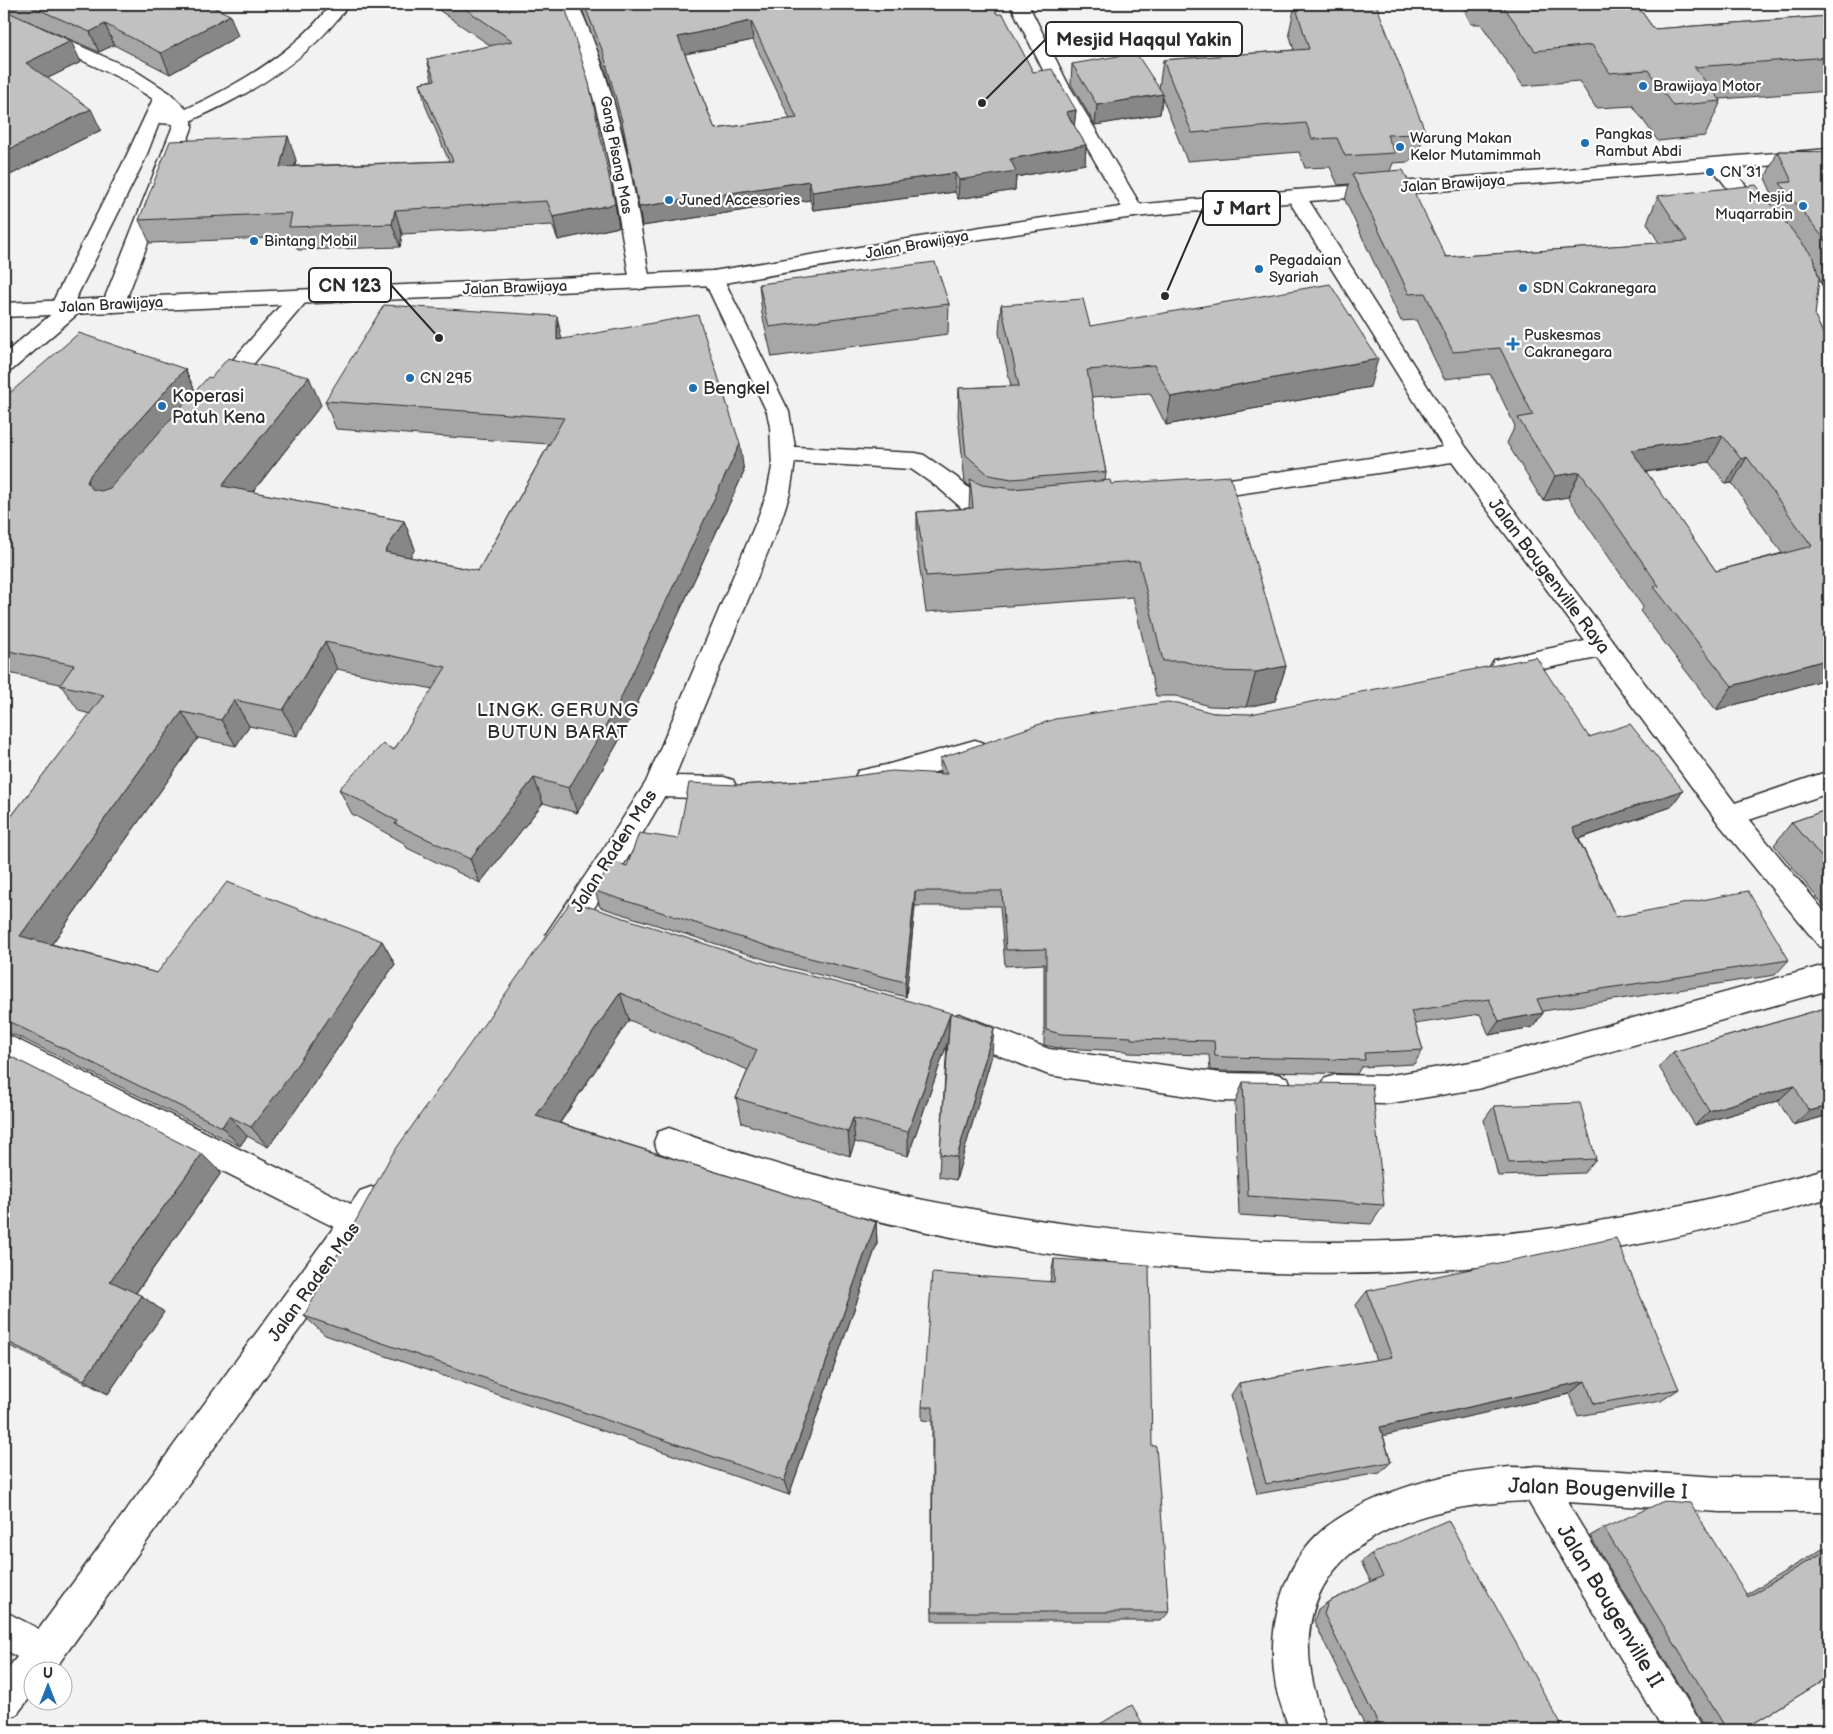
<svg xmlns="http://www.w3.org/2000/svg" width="1833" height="1734" viewBox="0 0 1833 1734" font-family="'Balsamiq Sans',sans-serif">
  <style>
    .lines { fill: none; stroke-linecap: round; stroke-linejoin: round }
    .lane-casing { stroke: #2b2b2b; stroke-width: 4 }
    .street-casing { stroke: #2b2b2b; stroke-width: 3 }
    .primary-casing { stroke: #2b2b2b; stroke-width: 3 }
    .lane { fill: #fff; fill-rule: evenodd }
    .street { fill: #fff; fill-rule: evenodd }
    .primary { fill: #fff; fill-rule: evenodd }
    .wall { fill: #a6a6a6; stroke: #2b2b2b; fill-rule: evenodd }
    .shaded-wall { fill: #878787; stroke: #2b2b2b }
    .building { fill: #c1c1c1; stroke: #2b2b2b; fill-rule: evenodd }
    .poi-dot { fill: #1f6fb2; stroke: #fff; stroke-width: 2 }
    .labels { text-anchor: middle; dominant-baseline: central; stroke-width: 4.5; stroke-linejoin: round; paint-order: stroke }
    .far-poi-label { font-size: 15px; fill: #2b2b2b; stroke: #fff; text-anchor: start }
    .far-street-label { font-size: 15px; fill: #2b2b2b; stroke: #fff }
    .poi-label { font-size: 18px; fill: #2b2b2b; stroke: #fff; text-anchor: start }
    .street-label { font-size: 18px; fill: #2b2b2b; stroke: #fff }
    .neighbourhood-label { font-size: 19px; letter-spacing: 1px; fill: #2b2b2b; stroke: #fff }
    .near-street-label { font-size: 21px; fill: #2b2b2b; stroke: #fff }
    .leader { fill: none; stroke: #2b2b2b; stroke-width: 2 }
    .callout-dot { fill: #2b2b2b; stroke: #fff; stroke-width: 2 }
    .callout { fill: #fff; stroke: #2b2b2b; stroke-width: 2 }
    .callout-label { font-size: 19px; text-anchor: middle; font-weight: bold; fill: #2b2b2b }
  </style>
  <rect width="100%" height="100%" fill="#f2f2f2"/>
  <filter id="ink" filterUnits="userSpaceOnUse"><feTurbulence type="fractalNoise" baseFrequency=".02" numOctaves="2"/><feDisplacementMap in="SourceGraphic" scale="10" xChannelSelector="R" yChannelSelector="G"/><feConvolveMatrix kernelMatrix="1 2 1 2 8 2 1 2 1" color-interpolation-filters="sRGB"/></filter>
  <g filter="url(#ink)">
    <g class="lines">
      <defs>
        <path id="lane" d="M1821,4H1829V9L1822,7Z"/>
        <g id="street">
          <path d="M331,4H349C312,58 251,94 192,120V128L183,152L124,305L120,310L113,312L106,310L102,305L172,128L173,124L159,123L145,159L75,300L81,301L85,306L81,311L12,370L4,372V354L54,312L50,307L125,159L153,99L120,78L4,24V12L134,70L170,93L186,109C238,85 297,51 331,4Z"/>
          <path d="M560,4H578C619,94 634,185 650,282L647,287L640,289L633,287L630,282C614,185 600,94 560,4Z"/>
          <path d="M1010,4H1028L1067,82L1144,211L1141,215L1134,217L1127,215L1124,211L1049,82Z"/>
          <path d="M1719,158L1726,160L1766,212L1769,216L1766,220L1759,222L1752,220L1712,168L1709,164L1712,160Z"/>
          <path d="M1296,190L1303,192L1306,196L1466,447L1735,803L1829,771V793L1749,820L1829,917V949L1819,946L1719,824L1597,658L1503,677L1494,674L1490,667L1494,660L1585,641L1452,462L1197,500L1189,498L1185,492L1189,486L1197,484L1443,447L1286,196L1289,192Z"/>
          <path d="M1799,261L1806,263L1810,268L1822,286L1827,301L1828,317L1825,338L1829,355V377C1820,375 1817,370 1812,363C1796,337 1811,324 1805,299C1803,286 1795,278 1789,268L1792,263Z"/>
          <path d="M713,271L720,273L723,278L789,412L795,447L916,453L924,455L956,477L987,504L1010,509L1014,515L1010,521L1002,523L973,518L940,489L911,469L795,462L790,493L781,520L675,776L724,777L733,780L737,788L733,796L724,799L664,797L626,861L570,943L560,946L550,943L546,934L606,845L646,782L757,520L767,493L772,467L770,427L767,412L703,278L706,273Z"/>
          <path d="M299,290L306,292L310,297L306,302L227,395L219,397L211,395L208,390L211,385L292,292Z"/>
          <path d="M975,740L984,743L988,750L984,757L886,787L867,790L858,787L854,779L858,771L886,765Z"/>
          <path d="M1829,964V990L1477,1089L1385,1104L1335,1103L1324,1099L1320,1089L1324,1079L1335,1075L1385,1076L1477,1061Z"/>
          <path d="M959,1014L1049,1049L1221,1073L1277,1074L1288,1078L1292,1088L1288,1098L1277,1102L1221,1101L1049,1075L949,1036L944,1027L949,1018Z"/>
          <path d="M8,1035L351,1204L360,1191L371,1187L382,1191L387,1202L368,1234L57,1666L52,1672H32V1695L17,1714L4,1719V1673L17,1657L4,1649V1611L39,1629L334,1227L4,1061V1036Z"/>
          <path d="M669,1128C767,1165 869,1191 972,1209C1159,1243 1350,1252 1539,1230C1637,1218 1734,1194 1829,1168V1198C1735,1225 1640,1247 1542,1260C1256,1297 927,1258 658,1152L654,1142L658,1132Z"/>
          <path d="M1536,1466L1720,1477L1829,1478V1512H1720L1567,1502L1697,1717L1703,1730H1663L1528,1501C1384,1505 1260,1566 1328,1730H1290C1285,1716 1279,1702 1276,1687C1266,1633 1280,1564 1325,1528C1360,1501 1407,1485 1450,1475C1470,1471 1490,1469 1510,1467C1518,1467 1528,1468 1536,1466Z"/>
        </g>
        <path id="primary" d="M1829,149V161L1296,202L1134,217L981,239L713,285L4,317V303L713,271L981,227L1134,205L1296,190Z"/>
      </defs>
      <use href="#lane" class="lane-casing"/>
      <use href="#street" class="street-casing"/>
      <use href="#primary" class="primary-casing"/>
      <use href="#lane" class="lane"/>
      <use href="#street" class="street"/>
      <use href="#primary" class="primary"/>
    </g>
    <g class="wall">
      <path d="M4,4H207L238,36L170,74L114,45L99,52L28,21L81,62L48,78L101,130L4,178Z"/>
      <path d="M430,4H556L615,204L619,227L558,240L552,225L402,234L400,247L298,250L292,237L150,243L139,220L296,160L295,166L449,161L426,107L420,83L432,80L427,59L491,46Z"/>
      <path d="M580,4H992L997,14L1033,72L1076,110L1074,126L1086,145L1085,164L1016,177L1015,190L958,199L955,192L813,210L810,200L642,226L625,140L606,71ZM753,40L790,119L715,129L685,54Z"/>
      <path d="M1462,4H1636L1654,29L1829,16V91L1720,99L1721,101L1705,136L1658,141L1633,106L1596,108L1579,81L1523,86L1481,24H1471Z"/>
      <path d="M1295,5L1425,131L1416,159L1410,160L1409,162L1393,163L1390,171L1446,257L1659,243L1647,223L1658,196L1770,203L1773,196L1765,178L1778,151L1829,152V303L1822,282L1818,276L1815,316L1826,340L1829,310V678L1716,710L1640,611L1643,607L1568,497L1543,501L1507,443L1515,426L1490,374L1444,379L1416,320L1401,321L1345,200L1349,184L1338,185L1330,167L1305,168L1299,152L1187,161L1162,97L1160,114L1095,125L1071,84L1072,64L1159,88L1163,60L1294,50L1289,33ZM1709,462L1726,484L1732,483L1782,553L1716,571L1646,472Z"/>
      <path d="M759,284L949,304L948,334L772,357L762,314Z"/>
      <path d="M1001,305L1090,326L1370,387L1166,425L1150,393L1092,397L1106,473L1105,480L1111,484L1286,666L1275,701L1246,707L1209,706L1176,696H1156L1133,597L926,612L917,549V512L969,508L970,487L965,482L958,416L959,388L1011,386L999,333Z"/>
      <path d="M562,339L744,472L624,732L577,813L543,803L480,883L407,848L404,843L352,814L339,789L394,750L433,689L337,669L297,736L249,726L236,746L198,738L52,944L157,973L382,941L395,964L295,1111L268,1147L247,1136L240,1146L19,1037L9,1033L4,1035V826L90,714L79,711L60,684L4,672V398L185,369L195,391L321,405L253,492L404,521L415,549L410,557L478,571L549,444L336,429L325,401Z"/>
      <path d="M1213,713L1589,737L1683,790L1671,807L1579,839L1616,917L1789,960L1775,975L1543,1011V1013L1533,1027L1489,1035L1480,1014L1415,1024L1423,1050L1414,1064L1361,1067L1357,1074L1221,1071L1210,1070L1209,1055L1127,1053V1051L1058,1048L1044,1045V964L1005,966L1000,906H915L906,997L789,967L600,907L595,891L627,866L678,839L738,785L940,773V758Z"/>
      <path d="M1829,809V912L1774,845L1792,822Z"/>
      <path d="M571,901L992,1055L956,1180L939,1177L940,1154L947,1044L908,1156L855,1142L850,1156L742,1123L736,1098L748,1070L629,1020L560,1123L876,1222L877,1244L789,1495L325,1335L304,1316Z"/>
      <path d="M1829,1007V1115L1793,1125L1778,1101L1695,1125L1659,1067L1673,1052Z"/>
      <path d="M4,1053L221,1173L136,1293L142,1296L164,1312L108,1394L8,1345L4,1352Z"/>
      <path d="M1243,1082L1384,1205L1371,1224L1239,1215L1235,1103Z"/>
      <path d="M1494,1106L1596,1159L1584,1173L1498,1176L1484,1120Z"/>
      <path d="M1054,1259L1152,1446L1169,1612L1161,1621H932V1421L922,1420V1407L1050,1281L1051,1275Z"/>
      <path d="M1367,1291L1679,1389L1661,1401L1578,1416L1569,1394L1383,1435L1391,1462L1380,1473L1257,1494L1231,1395L1239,1383L1376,1360L1356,1305Z"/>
      <path d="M1604,1528L1747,1594L1829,1545V1677L1743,1730H1707L1590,1536Z"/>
      <path d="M1371,1554L1564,1730H1367L1314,1621L1318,1609L1328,1602L1371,1582L1361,1562Z"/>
    </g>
    <g class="shaded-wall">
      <path d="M230,15L238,36L170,74L161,53Z"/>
      <path d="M751,21L753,40L680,55L678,37Z"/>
      <path d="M105,24L114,45L99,52L90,32Z"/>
      <path d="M71,41L81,62L36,84L26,63Z"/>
      <path d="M1163,94L1160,114L1095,125L1097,105Z"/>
      <path d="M91,109L101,130L4,178V152Z"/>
      <path d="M1076,110L1074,129L1066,112Z"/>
      <path d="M288,136L296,160L289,190L280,167Z"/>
      <path d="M1086,145L1085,164L1016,177L1015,190L958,199L959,180L1010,159Z"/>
      <path d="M955,173V192L813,210L812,192Z"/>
      <path d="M809,181L810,200L642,226L639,207Z"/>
      <path d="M615,204L619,227L558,240L553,217Z"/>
      <path d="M395,210L402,234L400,247L392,224Z"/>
      <path d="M557,316L563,345L557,340Z"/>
      <path d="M1378,359L1370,387L1166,425L1171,397Z"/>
      <path d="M185,369L198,397L103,510L87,482L91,474Z"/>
      <path d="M309,377L321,405L236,513L222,486Z"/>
      <path d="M1723,436L1709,462L1618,476L1631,450Z"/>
      <path d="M740,444L744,472L624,732L577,813L569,788Z"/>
      <path d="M1747,457L1732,483L1726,484L1741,459Z"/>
      <path d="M1580,472L1568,497L1543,501L1555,476Z"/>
      <path d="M404,521L415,549L396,580L385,552Z"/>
      <path d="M325,642L337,669L297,736L283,710Z"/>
      <path d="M1829,659V678L1716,710L1732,686Z"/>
      <path d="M1286,666L1275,701L1246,707L1256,672Z"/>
      <path d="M234,700L249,726L236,746L221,720Z"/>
      <path d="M182,712L198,738L41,959L20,936Z"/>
      <path d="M534,778L543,803L480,883L470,859Z"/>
      <path d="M1683,790L1671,807L1563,844L1573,828Z"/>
      <path d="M915,891V906L906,997L905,982Z"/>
      <path d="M382,941L395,964L295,1111L268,1147L251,1127Z"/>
      <path d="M620,993L629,1020L548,1140L536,1116Z"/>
      <path d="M1543,1013L1533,1027L1489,1035L1499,1021Z"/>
      <path d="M950,1014L948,1041L908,1156V1132Z"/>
      <path d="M994,1028L992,1055L956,1180L957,1157Z"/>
      <path d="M4,1029L9,1033L4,1035Z"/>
      <path d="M1794,1086L1778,1101L1695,1125L1709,1111Z"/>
      <path d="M1829,1106V1115L1793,1125L1809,1111Z"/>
      <path d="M229,1116L247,1136L240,1146L222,1127Z"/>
      <path d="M853,1118L855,1142L850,1156L848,1132Z"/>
      <path d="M202,1154L221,1173L132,1298L110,1281Z"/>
      <path d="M876,1222L877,1244L789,1495L784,1481Z"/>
      <path d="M142,1296L164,1312L108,1394L84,1380Z"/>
      <path d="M4,1342L8,1345L4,1352Z"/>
      <path d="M1585,1381L1569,1394L1369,1439L1380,1427Z"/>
    </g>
    <g class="building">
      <path d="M26,4H207L230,15L161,53L105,24L90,32Z"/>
      <path d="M458,4H556L566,10L589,83L615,204L553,217L547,201L395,210L392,224L289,227L292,213L139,220L170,141L288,136L280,167L453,161L420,83L435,80L427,59L513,41Z"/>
      <path d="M584,4H992L997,14H1003L1033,72L1052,69L1076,110L1066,112L1086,145L1010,159L1016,171L959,180L955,173L812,192L809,181L639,207L622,121L603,52ZM751,21L797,118L715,129L678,37Z"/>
      <path d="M1342,4H1376L1425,131H1416L1417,134L1387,135L1395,153L1345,156L1337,138L1312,139L1306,123L1192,133L1163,60L1309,49L1295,5Z"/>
      <path d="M1502,4H1636L1654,29L1829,16V57L1694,67L1721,101L1673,106L1648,70L1610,73L1592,45L1535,51Z"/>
      <path d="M4,10L71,41L26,63L91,109L4,152Z"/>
      <path d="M1136,53L1163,94L1097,105L1072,64Z"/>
      <path d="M1778,151L1829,152V245L1780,183L1792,182Z"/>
      <path d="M1403,170L1446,257L1687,241L1658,196L1756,185L1814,258L1819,279L1815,316L1826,340L1829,344V659L1732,686L1654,587L1659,586L1580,472L1555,476L1518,418L1533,415L1500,348L1453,352L1425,293L1409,294L1352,174ZM1723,436L1741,459L1747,457L1812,546L1716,571L1631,450Z"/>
      <path d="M935,262L949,304L769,327L759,284Z"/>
      <path d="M1330,284L1378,359L1171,397L1154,365L1087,370L1106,473L1100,472L1012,479L989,475L966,455L959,388L1019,386L1001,305L1083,299L1090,326Z"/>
      <path d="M384,305L557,316V340L698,315L740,444L617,706L569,788L534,778L470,859L395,824L397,821L339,789L383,744L394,750L446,667L325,642L283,710L234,700L221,720L182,712L20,936L157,973L227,882L382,941L279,1091L251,1127L229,1116L222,1127L4,1019V826L104,695L60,685L74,665L4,650V398L79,333L185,369L91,474L87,482L92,489L101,491L110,488L208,377L211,378L228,358L309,377L222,486L404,521L385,552L478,571L564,418L325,401Z"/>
      <path d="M1230,476L1286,666L1256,672L1218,671L1183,661H1163L1139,561L926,576L917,512L973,508L970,479L982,485L1013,489L1110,480L1111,484Z"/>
      <path d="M1536,657L1589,737L1630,724L1683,790L1573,828L1616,917L1748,891L1789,960L1537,999L1543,1013L1499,1021L1489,999L1411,1011L1423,1050L1364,1053L1365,1060L1226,1057L1215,1056L1214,1041L1131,1039V1037L1061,1034L1046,1030V949L1006,950L1002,891H915L905,982L786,952L595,891L612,861L627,866L639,833L678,839L689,783L738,785L825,780L892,771L947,774L940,758L1055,719L1167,702L1178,703L1213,713L1251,714Z"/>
      <path d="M1829,809V866L1792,822Z"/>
      <path d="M571,901L783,969L909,1001L968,1018L994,1028L957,1157L940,1154L950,1014L908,1132L853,1118L848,1132L736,1098L757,1050L620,993L536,1116L876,1222L784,1481L304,1316L391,1156Z"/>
      <path d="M1829,1007V1106L1809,1111L1794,1086L1709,1111L1673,1052Z"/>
      <path d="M4,1053L202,1154L110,1281L142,1296L84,1380L4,1340Z"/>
      <path d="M1243,1082L1372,1084L1384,1205L1248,1196Z"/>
      <path d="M1580,1103L1596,1159L1509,1163L1494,1106Z"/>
      <path d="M1616,1238L1679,1389L1594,1404L1585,1381L1380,1427L1391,1462L1266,1484L1239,1383L1392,1357L1367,1291Z"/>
      <path d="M1054,1259L1149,1265L1152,1446H1156L1169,1612H932L933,1407H922L932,1273L1054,1282Z"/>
      <path d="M1664,1501L1690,1503L1748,1597L1829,1549V1677L1743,1730H1727L1604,1528Z"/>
      <path d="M1448,1520L1564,1730H1381L1324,1614L1328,1602L1383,1576L1371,1554Z"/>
      <path d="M1132,1705L1146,1730H1090Z"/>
    </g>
  </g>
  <g class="poi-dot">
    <circle cx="1643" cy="86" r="5"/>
    <circle cx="1585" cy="143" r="5"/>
    <circle cx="1400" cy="147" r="5"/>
    <circle cx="1710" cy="172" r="5"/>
    <circle cx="669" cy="200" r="5"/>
    <circle cx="1803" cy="206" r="5"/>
    <circle cx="254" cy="241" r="5"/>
    <circle cx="1259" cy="269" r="5"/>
    <circle cx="1523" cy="288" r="5"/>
    <path d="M1510.5 336.5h5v5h5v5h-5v5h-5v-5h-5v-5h5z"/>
    <circle cx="410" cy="378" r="5"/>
    <circle cx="693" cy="388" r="5"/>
    <circle cx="162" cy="406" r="5"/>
  </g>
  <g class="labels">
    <g class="far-poi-label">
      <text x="1653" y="86">Brawijaya Motor</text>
      <text x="1595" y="134">Pangkas<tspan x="1595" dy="17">Rambut Abdi</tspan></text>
      <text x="1410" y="138">Warung Makan<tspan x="1410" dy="17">Kelor Mutamimmah</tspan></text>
      <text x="1720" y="172">CN 31</text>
      <text x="1793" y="197" text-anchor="end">Mesjid<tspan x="1793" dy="17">Muqarrabin</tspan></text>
      <text x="679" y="200">Juned Accesories</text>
      <text x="264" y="241">Bintang Mobil</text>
      <text x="1269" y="260">Pegadaian<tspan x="1269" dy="17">Syariah</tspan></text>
      <text x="1533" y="288">SDN Cakranegara</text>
      <text x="1524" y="335">Puskesmas<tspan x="1524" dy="17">Cakranegara</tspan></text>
      <text x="420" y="378">CN 295</text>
    </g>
    <g class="far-street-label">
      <text transform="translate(616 155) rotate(79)">Gang Pisang Mas</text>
      <text transform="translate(1453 184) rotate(-4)">Jalan Brawijaya</text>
      <text transform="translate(917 245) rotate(-10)">Jalan Brawijaya</text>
      <text transform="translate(515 288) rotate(-2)">Jalan Brawijaya</text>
      <text transform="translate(111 305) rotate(-3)">Jalan Brawijaya</text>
    </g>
    <g class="poi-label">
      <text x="703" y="388">Bengkel</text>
      <text x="172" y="396">Koperasi<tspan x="172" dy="21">Patuh Kena</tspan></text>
    </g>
    <g class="street-label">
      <text transform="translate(1549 576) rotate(53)">Jalan Bougenville Raya</text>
      <text transform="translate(614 851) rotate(-57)">Jalan Raden Mas</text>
      <text transform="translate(314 1282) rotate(-54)">Jalan Raden Mas</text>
    </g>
    <g class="neighbourhood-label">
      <text x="558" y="710">LINGK. GERUNG<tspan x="558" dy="22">BUTUN BARAT</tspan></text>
    </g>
    <g class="near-street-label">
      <text transform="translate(1598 1489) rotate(2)">Jalan Bougenville I</text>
      <text transform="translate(1610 1606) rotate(59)">Jalan Bougenville II</text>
    </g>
  </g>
  <path class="leader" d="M982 103L1046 39M1165 296L1203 208M439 338L391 285"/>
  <g class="callout-dot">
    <circle cx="982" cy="103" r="5"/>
    <circle cx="1165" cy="296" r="5"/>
    <circle cx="439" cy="338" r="5"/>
  </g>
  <g class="callout">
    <rect x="1046" y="22" width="196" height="34" rx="5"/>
    <rect x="1203" y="191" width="77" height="34" rx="5"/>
    <rect x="309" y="268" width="82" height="34" rx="5"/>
  </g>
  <g class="callout-label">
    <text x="1144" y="46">Mesjid Haqqul Yakin</text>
    <text x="1242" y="215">J Mart</text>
    <text x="350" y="292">CN 123</text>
  </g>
  <rect width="1833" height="1734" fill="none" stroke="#fff" stroke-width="20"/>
  <rect x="10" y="10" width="1813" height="1714" fill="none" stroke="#2b2b2b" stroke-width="2" filter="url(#ink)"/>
  <g transform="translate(48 1686)"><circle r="24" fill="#ffffff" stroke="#aaaaaa"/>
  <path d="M0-4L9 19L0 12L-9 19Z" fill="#1f6fb2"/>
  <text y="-8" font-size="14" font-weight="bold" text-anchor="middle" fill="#2b2b2b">U</text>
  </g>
</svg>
